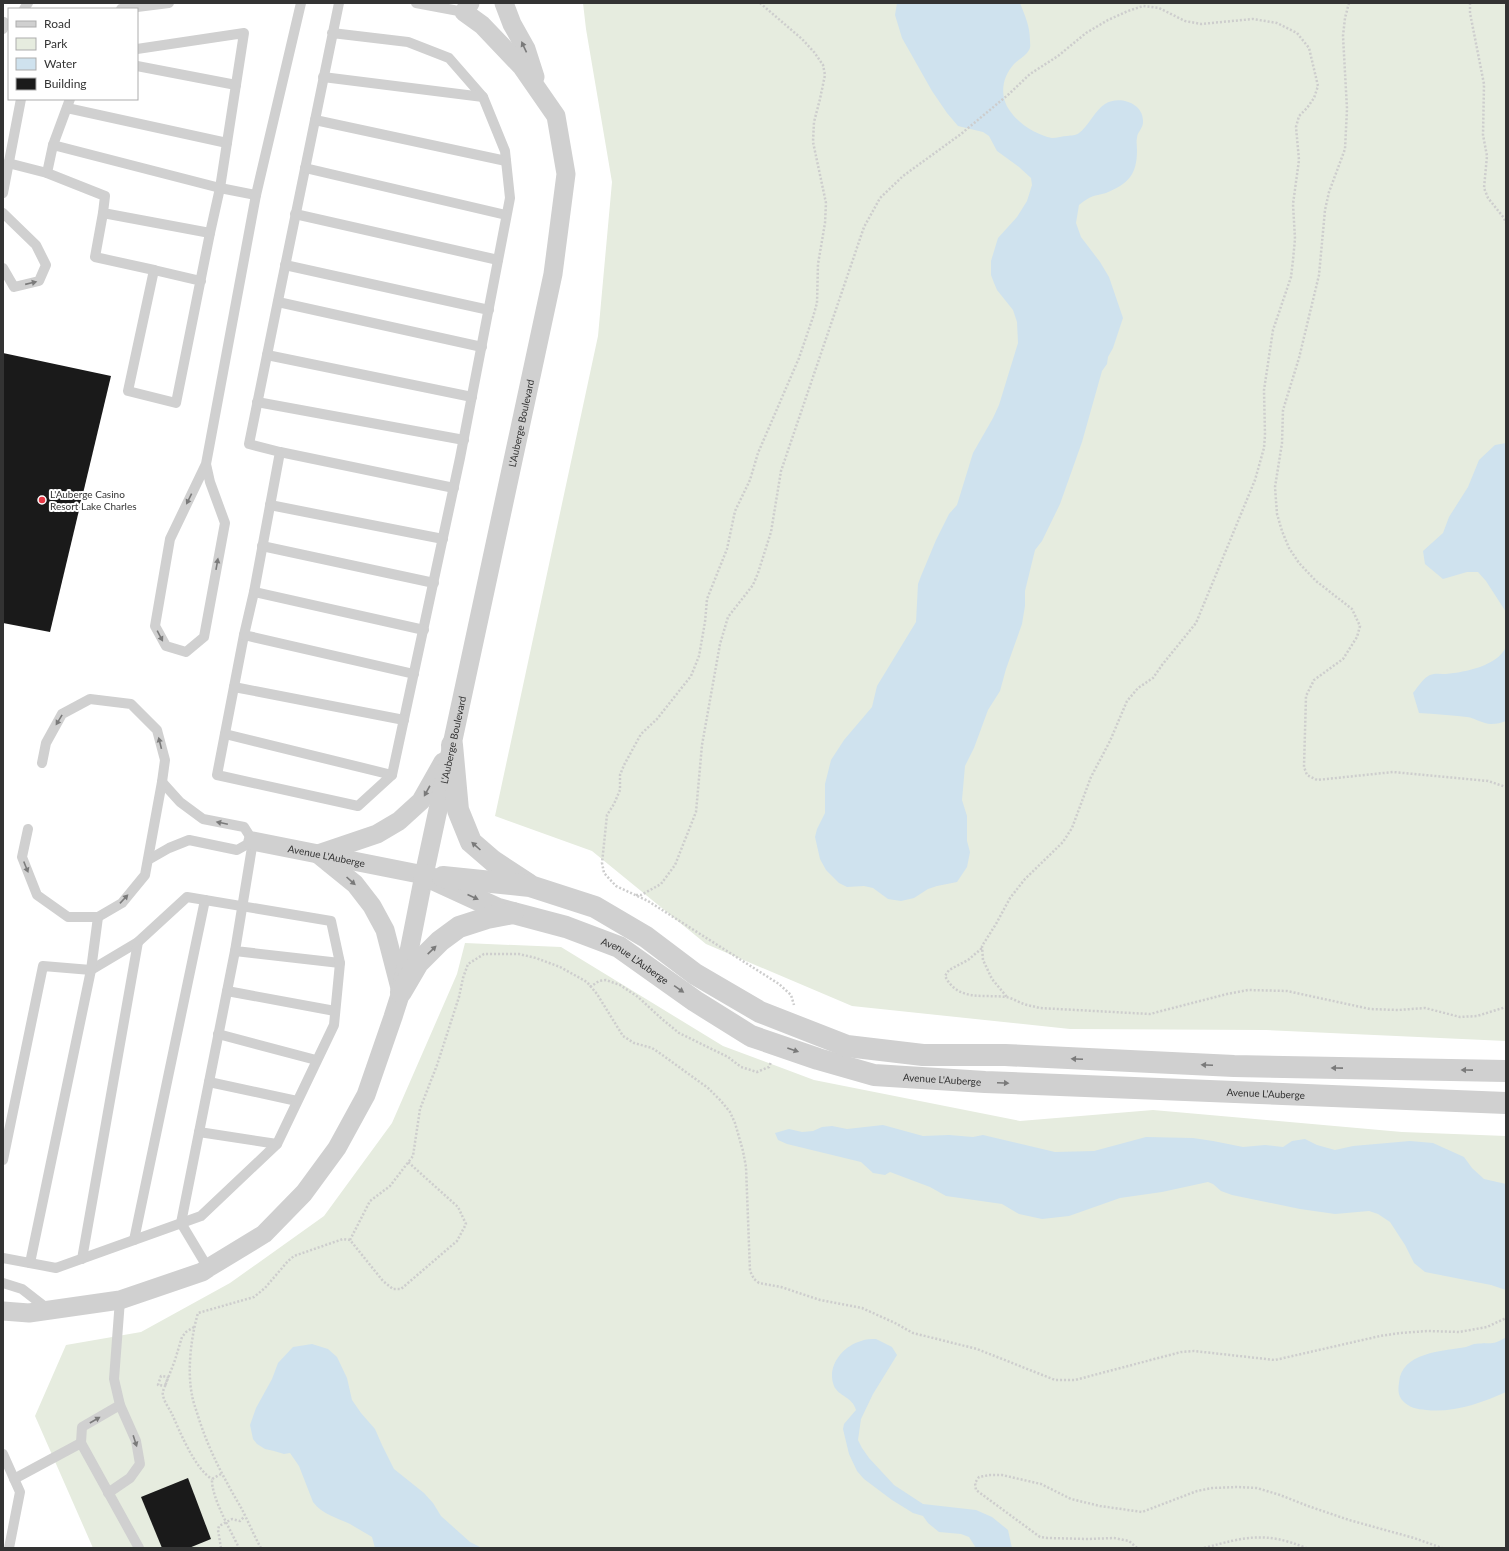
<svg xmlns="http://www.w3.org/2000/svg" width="1509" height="1551" viewBox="0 0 1509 1551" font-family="Lato,sans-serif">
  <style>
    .green { fill: #e6ecdf }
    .water { fill: #cfe2ee }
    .building { fill: #1a1a1a }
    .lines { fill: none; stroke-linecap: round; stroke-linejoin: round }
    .path { stroke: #cdcdcd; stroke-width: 2.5; stroke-dasharray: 2 2; stroke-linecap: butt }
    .service { stroke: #d0d0d0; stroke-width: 10 }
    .minor { stroke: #d0d0d0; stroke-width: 19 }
    .tertiary { stroke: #d0d0d0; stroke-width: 22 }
    .oneway { fill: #7a7a7a }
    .poi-dot { fill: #e63946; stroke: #fff; stroke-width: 1.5 }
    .labels { text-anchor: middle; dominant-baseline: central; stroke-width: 4; stroke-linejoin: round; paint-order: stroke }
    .street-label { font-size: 10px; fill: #333; stroke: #fff }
    .poi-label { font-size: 10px; fill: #333; stroke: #fff; text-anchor: start }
  </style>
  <rect width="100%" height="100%" fill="#fff"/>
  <g class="green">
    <path d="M583,3H1506V1041L1266,1030L1070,1029L852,1006L706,944L592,851L495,816L598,336L612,182L586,29Z"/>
    <path d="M465,943L561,947L723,1046L814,1080L1020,1121L1153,1110L1402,1132L1506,1136V1548H93L35,1416L66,1345L141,1332L230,1283L324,1216L392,1123L457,974Z"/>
  </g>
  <g class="water">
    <path d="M897,3H1020C1025,16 1030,26 1030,41C1030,43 1031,47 1029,50C1026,56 1019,59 1014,64C1002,77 999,96 1010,111C1019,124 1037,135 1052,138C1057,138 1063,136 1067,136C1072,135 1075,136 1079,133C1087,128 1096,109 1105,104C1119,95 1144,103 1143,122C1143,129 1137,132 1137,138C1136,142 1137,146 1137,150C1137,175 1128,184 1106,193C1104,194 1100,194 1098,195C1091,196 1085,200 1079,205L1076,223L1081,237L1100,262L1109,277L1123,318L1113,348L1108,357L1107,364L1102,371L1082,442L1060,504L1042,541L1035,550L1025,591V606L1022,624L1006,669L1000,691L988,710L974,748L965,766L962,800L967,816V841L970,852L967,867L957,882L937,886L928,889L914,898L901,901L888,899L873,888L864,886L847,887L839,883L826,870L820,859L815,837L817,829L825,813V784L831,760L844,740L872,707L877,686L916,622L918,584L921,576L936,540L949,514L957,505L973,453L993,418L999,405L1018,343L1017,322L1013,310L997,290L994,283L991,275V261L998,238L1017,217L1027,201L1032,185L1031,178L1019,167L997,151L989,136L983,132L958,126L947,113L932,91L902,38L895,15Z"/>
    <path d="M1506,443V612L1486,581L1478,572H1467L1443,579L1425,564L1423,551L1443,533L1449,517L1468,487L1479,460L1495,445Z"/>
    <path d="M1506,647V721C1501,723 1497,724 1491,724C1483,724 1475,718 1467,717C1451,715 1435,714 1419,713L1413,693C1418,687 1423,678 1430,675C1435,673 1441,674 1446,674C1466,672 1497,666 1506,647Z"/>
    <path d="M883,1125L923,1136L949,1135L973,1137L983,1135L1055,1152L1094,1151L1146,1137L1193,1138L1213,1141L1243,1147L1265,1145L1283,1147L1292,1141L1305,1139L1317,1145L1335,1150L1353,1146L1410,1141L1433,1143L1464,1157L1472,1168L1484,1179L1506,1184V1290L1491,1285L1425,1272L1414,1263L1405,1245L1390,1222L1378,1214L1369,1211L1335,1214L1300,1209L1232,1195L1221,1191L1213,1184L1208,1182L1162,1192L1120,1198L1069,1216L1042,1219L1019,1214L1002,1204L946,1196L930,1187L890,1172L885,1175L873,1173L861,1162L787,1144L778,1140L775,1133L789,1129L802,1132L813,1131L822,1127L832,1126L847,1129Z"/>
    <path d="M1506,1337V1392C1482,1403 1453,1413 1426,1410C1417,1409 1409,1408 1402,1400C1398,1395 1398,1389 1399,1383C1401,1352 1443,1351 1466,1347C1469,1346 1471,1345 1474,1344C1488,1342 1494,1346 1506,1337Z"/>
    <path d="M876,1339L892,1347L897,1355L873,1394L861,1419L858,1440L862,1448L869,1458L894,1485L923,1504L976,1510L992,1517L1008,1530L1012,1548H976L969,1537L961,1534L939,1532L928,1523L923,1516L913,1513L892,1500L864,1479L857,1471L849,1454L843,1429L844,1424L856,1410C852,1396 839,1397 834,1386C826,1366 843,1346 861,1341C866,1339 871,1339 876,1339Z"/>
    <path d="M312,1344L328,1349L337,1357L347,1378L352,1400L361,1413L375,1429L382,1445L394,1469L424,1493L433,1503L441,1516L470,1542L482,1548H375L372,1537C365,1533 357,1528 350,1524C337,1518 322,1514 313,1502L299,1466L290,1453L284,1454L274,1451L265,1449L257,1444L253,1439L250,1425L256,1408L272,1379L278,1363L293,1347Z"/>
  </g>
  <g class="building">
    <path d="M3,353L111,376L50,632L3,623Z"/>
    <path d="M188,1478L211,1539L189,1548H162L141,1497Z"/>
  </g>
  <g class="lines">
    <g class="path">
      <path d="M760,3L802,39L814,52L823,65L825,75L820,99L814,122L813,142L826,203L825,223L818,264L817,303L813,317L799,358L758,453L750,480L735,511L727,549L707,599L705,622L699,656L691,676L657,719L641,734L624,765L620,775V790L614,804L607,815L602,863L604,873L616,886L648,901L779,984L791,995L794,1005"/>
      <path d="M1349,3L1345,18L1343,36L1347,109L1345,149L1329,192L1325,210L1319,275L1299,358L1283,410L1282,443L1275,487L1277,514L1282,531L1289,548L1299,563L1316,581L1352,609L1360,626L1357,637L1343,659L1314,680L1306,696L1304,767L1307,775L1317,780L1393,772L1488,781L1506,787"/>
      <path d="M1470,3V13L1484,84L1483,135L1487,156L1484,188L1488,198L1504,218L1506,223"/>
      <path d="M636,895H641L661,884L675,865L696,812L702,745L720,644L728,617L753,585L758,573L771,532L781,471L864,227L880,198L903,176L961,134L1009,94L1030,74L1058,56L1086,33L1108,20L1128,11L1143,6L1159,8L1185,21L1201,24L1253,19L1277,23L1297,33L1309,48L1318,86L1314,98L1307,108L1299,116L1296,127L1299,160L1293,204L1295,239L1293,260L1291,277L1273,330L1264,390L1265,435L1264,448L1255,480L1196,623L1162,665L1153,678L1138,688L1127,701L1110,741L1091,777L1072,828L1063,842L1025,879L1010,898L996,924L982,946L983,960L992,979L1007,997"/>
      <path d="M981,950V949L968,960L949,970L945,976C958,1002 983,994 1006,997C1012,998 1018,1002 1024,1004C1029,1006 1034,1006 1039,1008L1150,1014L1227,994L1248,990L1287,991L1370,1009L1398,1010L1425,1008L1460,1017L1477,1016L1506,1007"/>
      <path d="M590,987L599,981L606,980L620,985L638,997L662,1019L679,1033L728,1057L741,1067L757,1072L769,1067L771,1062"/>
      <path d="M350,1240L370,1201L390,1186L413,1156L420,1109L437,1065L459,997L463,978L468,964L484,954H519L536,958L560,967L587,982L597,994L623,1036L634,1043L652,1048L661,1054L708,1088L721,1101L730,1112L735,1123L743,1151L746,1167L750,1271L754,1279L759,1283L781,1287L820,1300L862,1308L895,1323L913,1333L977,1349L1055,1380H1075L1181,1352L1194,1351L1275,1360L1380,1336L1400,1333L1428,1331L1459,1332L1487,1327L1506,1318"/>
      <path d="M194,1327L186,1332L182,1337L175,1360L165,1386L168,1377L161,1376L158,1385L165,1386C164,1389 162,1392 163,1395C164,1402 169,1408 172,1414C180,1432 195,1469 212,1479"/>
      <path d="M221,1474L212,1479C211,1497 231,1531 239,1548"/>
      <path d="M221,1548L218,1530L219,1526L232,1519L240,1521L244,1517"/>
      <path d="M261,1548C253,1534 247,1518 239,1504C222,1475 208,1448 198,1416C196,1409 193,1402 192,1395C187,1371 191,1337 198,1313L254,1297L265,1288L288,1261L294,1256L343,1239L350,1240L383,1281L393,1289H401L457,1241L466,1224L458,1207L408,1162"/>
      <path d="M1137,1548L1129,1541L1114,1538L1088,1539L1047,1538L1040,1537L976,1490L975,1483L979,1477L990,1475H1002L1041,1484L1071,1499L1100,1506L1142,1512L1197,1491L1212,1488L1237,1487L1257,1488L1280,1495L1308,1506L1349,1520L1414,1538L1442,1548"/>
      <path d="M1204,1548C1245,1537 1265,1531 1306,1548"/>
    </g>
    <g class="service">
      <path d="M416,3L464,12"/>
      <path d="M24,9L28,3"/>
      <path d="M121,9L169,3"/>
      <path d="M3,29L4,22"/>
      <path d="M332,33L408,42L449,58L483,97L505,151L510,198L460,458L392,775L358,806L217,775L244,635L254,592L280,452L249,444C279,297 308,150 339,3"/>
      <path d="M137,66L236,85"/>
      <path d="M323,77L483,97"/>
      <path d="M67,108L227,143"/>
      <path d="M315,120L506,161"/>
      <path d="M53,145L70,99"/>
      <path d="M8,163L47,173L53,145L220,188L256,195"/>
      <path d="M305,168L506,215"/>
      <path d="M47,173L105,196L103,213L210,233L220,188L244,33L137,49"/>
      <path d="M3,193L21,99"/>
      <path d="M3,213L36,245L46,265L39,281L14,287L3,268"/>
      <path d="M103,213L95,257L154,270"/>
      <path d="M295,214L498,260"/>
      <path d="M285,265L489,310"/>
      <path d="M201,281L154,270L128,391L176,403L210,233"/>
      <path d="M278,302L482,347"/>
      <path d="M267,355L472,397"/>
      <path d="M257,402L464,440"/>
      <path d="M280,452L454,488"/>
      <path d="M206,464L210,482L225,523L204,637L186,652L166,646L155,626L170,539L206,464L256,195L301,3"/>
      <path d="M270,505L443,539"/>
      <path d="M262,546L434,583"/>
      <path d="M254,592L424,630"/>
      <path d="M244,635L414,674"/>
      <path d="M234,687L404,720"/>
      <path d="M225,734L392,775"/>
      <path d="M162,782L180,802L203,819L244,827L253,841L235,951L340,963"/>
      <path d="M28,829L22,857L37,895L68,917H98L122,903L145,875L162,782L165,760L157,730L131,704L90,699L62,714L46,743L42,763"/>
      <path d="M148,860L169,848L189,840L237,850L253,841"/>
      <path d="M227,991L335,1011"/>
      <path d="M218,1034L316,1060"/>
      <path d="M209,1082L297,1101"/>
      <path d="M199,1132L277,1144"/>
      <path d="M3,1160L43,966L91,970L138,942L187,897L331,921L340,963L334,1025L277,1144L201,1216L56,1268L3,1258"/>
      <path d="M134,1240L205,900"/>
      <path d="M82,1259L138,942"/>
      <path d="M30,1263L91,970L98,917"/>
      <path d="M208,1268L181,1223L235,951"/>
      <path d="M3,1283L22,1289L49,1310"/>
      <path d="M81,1443L82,1427L120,1405"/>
      <path d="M3,1454L20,1492L9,1548"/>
      <path d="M14,1479L81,1443L139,1548"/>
      <path d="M108,1493L130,1478L140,1464L136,1441L120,1405L114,1379L120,1300"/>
    </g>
    <g class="minor">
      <path d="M504,3L512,24L526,49L535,77"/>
      <path id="s1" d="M253,841L424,875"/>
      <path d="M400,988L385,930L372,906L355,884L318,854L377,834L399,821L421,801L443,762"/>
      <path id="s2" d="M3,1311L29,1313L120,1300L202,1272L208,1268L264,1234L304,1193L337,1148L366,1095L393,1017L401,992L424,875L553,274L566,174L556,116L522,67L482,25L464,12L470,3"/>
    </g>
    <g class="tertiary">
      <path d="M452,745L458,810L471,842L493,861L528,884"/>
      <path id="s3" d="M424,875L498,909L566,927L619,947L695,1001L751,1036L818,1059L874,1075L985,1082L1506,1103"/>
      <path d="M443,877L530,886L595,907L646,937L695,974L760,1012L847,1046L923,1055H1005L1234,1066L1506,1071"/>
      <path d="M401,992L418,963L440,941L459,927L487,918L513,913"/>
    </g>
  </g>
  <defs><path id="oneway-solid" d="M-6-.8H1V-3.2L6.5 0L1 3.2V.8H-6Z"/></defs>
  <g class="oneway">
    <use href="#oneway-solid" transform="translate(524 47) rotate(-115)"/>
    <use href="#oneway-solid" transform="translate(31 283) rotate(-13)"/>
    <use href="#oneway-solid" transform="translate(189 499) rotate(116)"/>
    <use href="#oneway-solid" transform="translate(217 564) rotate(-80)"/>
    <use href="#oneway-solid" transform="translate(160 636) rotate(62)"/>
    <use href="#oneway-solid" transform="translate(59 720) rotate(121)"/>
    <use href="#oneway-solid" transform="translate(160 743) rotate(-104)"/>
    <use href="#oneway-solid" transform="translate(427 791) rotate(119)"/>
    <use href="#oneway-solid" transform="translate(222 823) rotate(-168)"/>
    <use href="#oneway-solid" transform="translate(476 846) rotate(-138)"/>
    <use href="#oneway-solid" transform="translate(26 867) rotate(68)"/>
    <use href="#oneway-solid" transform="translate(351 881) rotate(42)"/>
    <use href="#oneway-solid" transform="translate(473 897) rotate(24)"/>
    <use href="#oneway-solid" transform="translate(124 899) rotate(-47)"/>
    <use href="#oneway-solid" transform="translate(432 950) rotate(-44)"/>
    <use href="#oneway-solid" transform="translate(679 989) rotate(35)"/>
    <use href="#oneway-solid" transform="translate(793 1050) rotate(19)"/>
    <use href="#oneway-solid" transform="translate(1077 1059) rotate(-177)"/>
    <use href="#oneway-solid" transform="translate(1207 1065) rotate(-177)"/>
    <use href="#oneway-solid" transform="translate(1337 1068) rotate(-179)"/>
    <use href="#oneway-solid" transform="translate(1467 1070) rotate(-179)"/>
    <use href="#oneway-solid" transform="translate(1003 1083) rotate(2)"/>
    <use href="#oneway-solid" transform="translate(95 1420) rotate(-30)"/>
    <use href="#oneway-solid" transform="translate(135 1441) rotate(72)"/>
  </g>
  <circle class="poi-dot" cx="42" cy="500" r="4"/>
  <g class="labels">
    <g class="street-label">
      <text stroke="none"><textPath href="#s2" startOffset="1141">L'Auberge Boulevard</textPath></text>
      <text stroke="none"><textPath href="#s2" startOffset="817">L'Auberge Boulevard</textPath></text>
      <text stroke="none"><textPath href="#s1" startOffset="75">Avenue L'Auberge</textPath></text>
      <text stroke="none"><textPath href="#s3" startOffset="229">Avenue L'Auberge</textPath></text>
      <text stroke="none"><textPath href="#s3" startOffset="565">Avenue L'Auberge</textPath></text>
      <text stroke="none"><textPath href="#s3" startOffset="889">Avenue L'Auberge</textPath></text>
    </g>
    <g class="poi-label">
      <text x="50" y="494">L'Auberge Casino<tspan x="50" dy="12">Resort Lake Charles</tspan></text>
    </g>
  </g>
  <rect width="1509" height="1551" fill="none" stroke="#333333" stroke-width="8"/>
  <rect x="8" y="8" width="130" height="92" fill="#ffffff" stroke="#adadad"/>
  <rect x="16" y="21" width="20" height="6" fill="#d0d0d0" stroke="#adadad"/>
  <text x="44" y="28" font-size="12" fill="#333333">Road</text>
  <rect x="16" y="38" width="20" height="12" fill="#e6ecdf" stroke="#adadad"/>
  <text x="44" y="48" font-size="12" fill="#333333">Park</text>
  <rect x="16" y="58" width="20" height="12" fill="#cfe2ee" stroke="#adadad"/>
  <text x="44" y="68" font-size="12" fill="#333333">Water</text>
  <rect x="16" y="78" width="20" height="12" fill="#1a1a1a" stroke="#adadad"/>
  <text x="44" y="88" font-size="12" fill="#333333">Building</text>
</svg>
